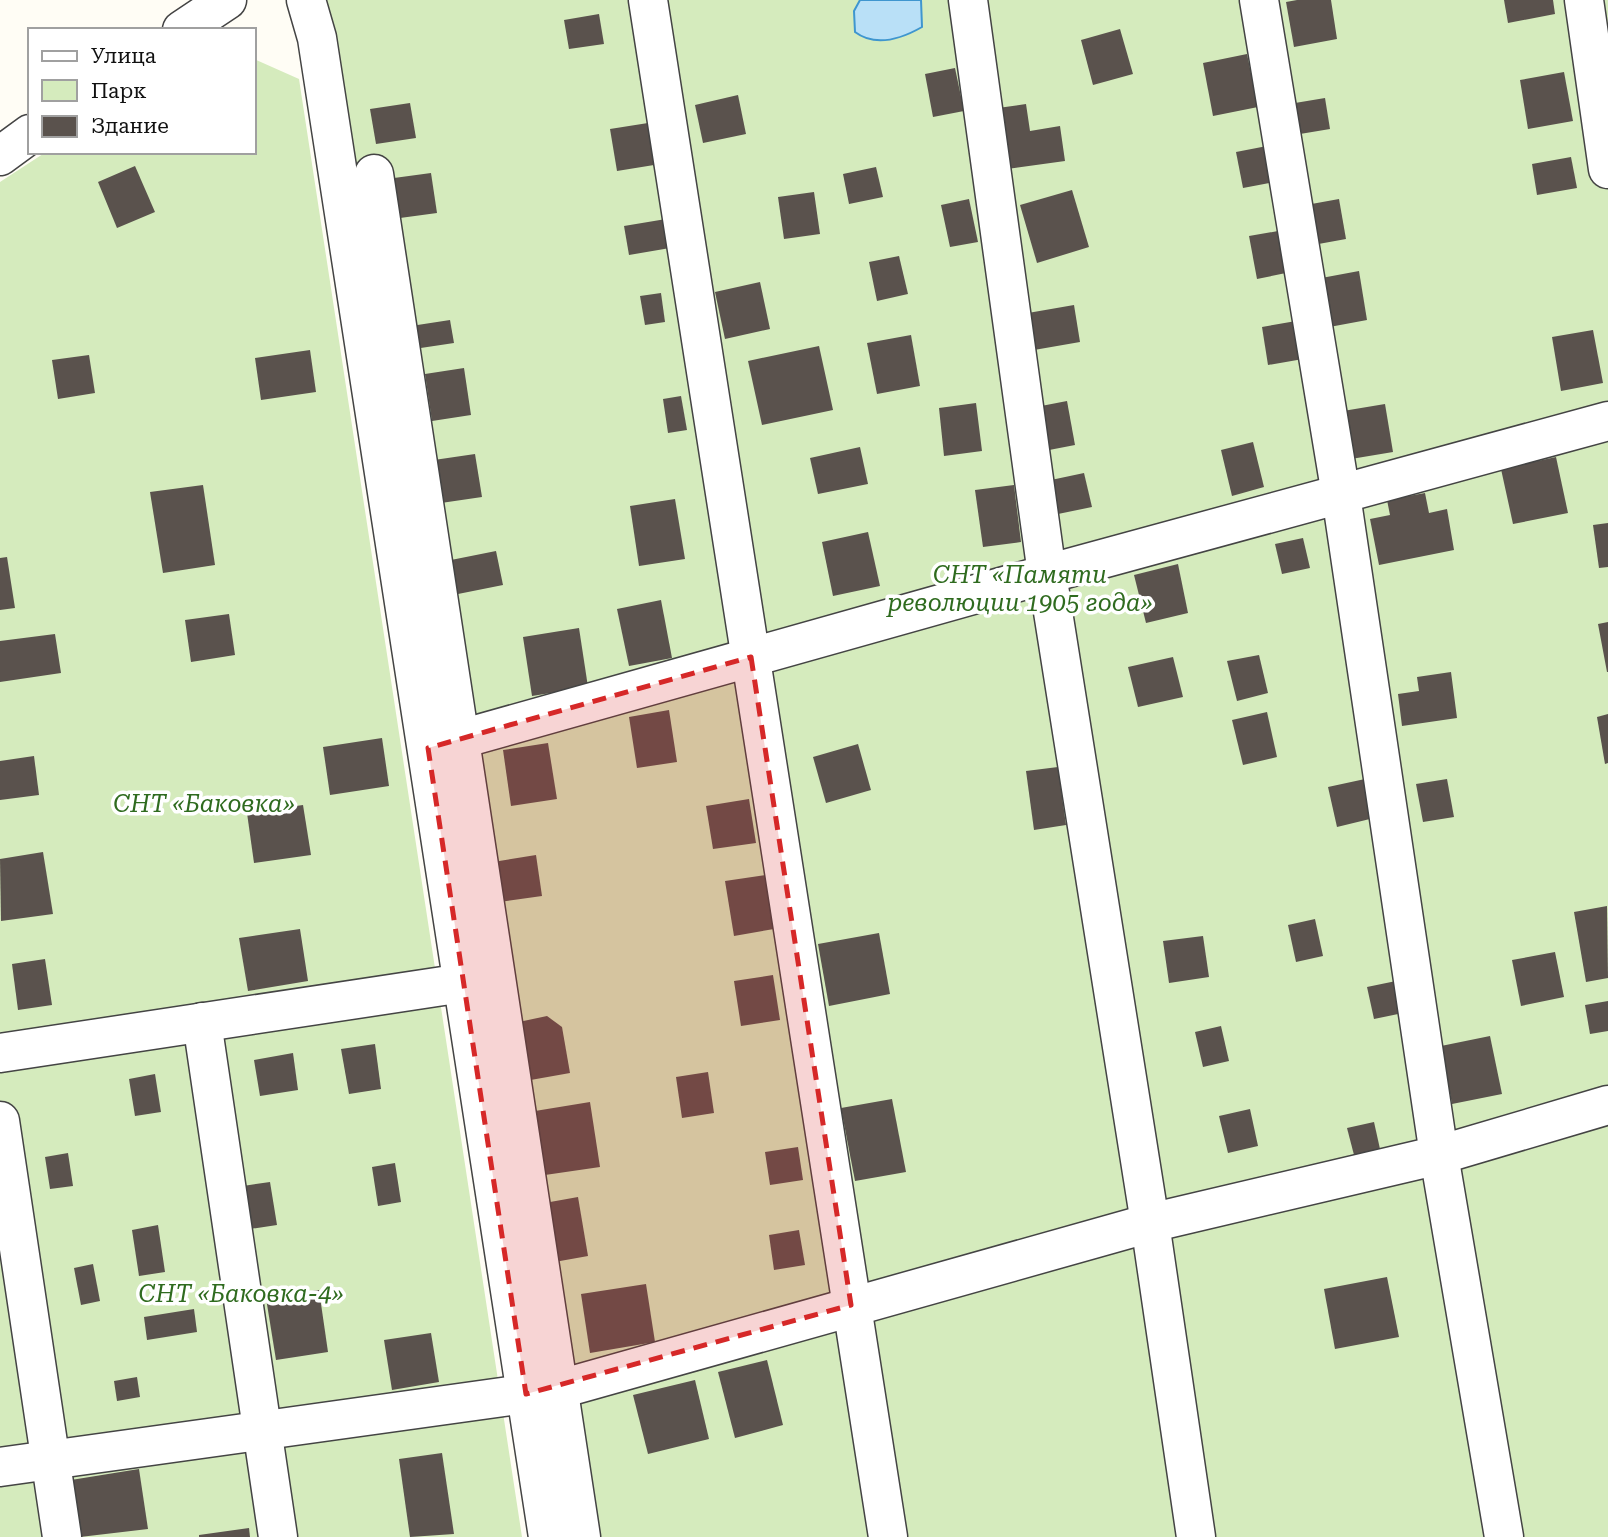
<svg xmlns="http://www.w3.org/2000/svg" width="1608" height="1537" viewBox="0 0 1608 1537" font-family="'Roboto Serif',serif">
  <style>
    .green { fill: #d5ebbd }
    .water { fill: #b9e0f7; stroke: #3f96cf; stroke-width: 2 }
    .building { fill: #5a524d }
    .lines { fill: none; stroke-linecap: round; stroke-linejoin: round }
    .minor-casing { stroke: #444; stroke-width: 41 }
    .minor { stroke: #fff; stroke-width: 38 }
    .marked { fill: #d62828; fill-opacity: 0.2; stroke: #d62828; stroke-width: 5; stroke-dasharray: 14 9; stroke-linejoin: round }
    .labels { text-anchor: middle; dominant-baseline: central; stroke-width: 7; stroke-linejoin: round; paint-order: stroke }
    .park-label { font-size: 24px; font-style: italic; fill: #2f6b1f; stroke: #fff }
  </style>
  <rect width="100%" height="100%" fill="#fffdf5"/>
  <g class="green">
    <path d="M325,0H1608V1537H569Z"/>
    <path d="M254,59L299,79L522,1537H0V182L46,152H254Z"/>
  </g>
  <path class="water" d="M860,0H921L922,27C901,39 875,47 855,32L854,11Z"/>
  <g class="building">
    <path d="M1297,0H1331L1337,39L1294,47L1286,2Z"/>
    <path d="M1504,0H1553L1555,14L1508,23Z"/>
    <path d="M599,14L604,44L569,49L564,20Z"/>
    <path d="M1120,29L1133,74L1093,85L1081,40Z"/>
    <path d="M1247,54L1258,107L1213,116L1203,63Z"/>
    <path d="M955,68L964,111L933,117L925,74Z"/>
    <path d="M1564,72L1573,121L1528,129L1520,80Z"/>
    <path d="M738,95L746,134L703,143L695,105Z"/>
    <path d="M1325,98L1330,129L1294,135L1289,104Z"/>
    <path d="M410,103L416,138L376,144L370,109Z"/>
    <path d="M1026,104L1030,131L1060,126L1065,161L1007,169L998,108Z"/>
    <path d="M648,123L654,165L617,171L610,129Z"/>
    <path d="M1267,146L1274,182L1243,188L1236,152Z"/>
    <path d="M1571,157L1577,188L1537,195L1532,164Z"/>
    <path d="M135,166L155,212L117,228L98,182Z"/>
    <path d="M876,167L883,197L849,204L843,174Z"/>
    <path d="M431,173L437,213L400,218L394,178Z"/>
    <path d="M1072,190L1089,247L1037,263L1020,205Z"/>
    <path d="M814,192L820,234L784,239L778,197Z"/>
    <path d="M969,199L978,242L950,247L941,205Z"/>
    <path d="M1339,199L1346,239L1313,245L1306,205Z"/>
    <path d="M666,219L670,248L629,255L624,226Z"/>
    <path d="M1278,231L1286,273L1257,279L1249,236Z"/>
    <path d="M899,256L908,294L877,301L869,262Z"/>
    <path d="M1359,271L1367,320L1324,328L1316,279Z"/>
    <path d="M760,282L770,329L725,339L715,292Z"/>
    <path d="M661,293L665,322L645,325L640,296Z"/>
    <path d="M1074,305L1080,342L1034,350L1028,313Z"/>
    <path d="M450,320L454,343L414,349L411,326Z"/>
    <path d="M1296,321L1303,359L1268,365L1262,327Z"/>
    <path d="M1593,330L1603,383L1561,391L1552,337Z"/>
    <path d="M911,335L920,386L877,394L867,343Z"/>
    <path d="M819,346L833,410L762,425L748,361Z"/>
    <path d="M310,350L316,392L261,400L255,358Z"/>
    <path d="M89,355L95,393L58,399L52,360Z"/>
    <path d="M464,368L471,415L432,421L425,374Z"/>
    <path d="M681,396L687,430L668,433L663,399Z"/>
    <path d="M1067,401L1075,445L1044,451L1036,407Z"/>
    <path d="M976,403L982,451L944,456L939,408Z"/>
    <path d="M1385,404L1393,452L1351,459L1343,411Z"/>
    <path d="M1253,442L1264,487L1232,496L1221,450Z"/>
    <path d="M860,447L868,484L818,494L810,458Z"/>
    <path d="M475,454L482,497L441,503L434,460Z"/>
    <path d="M1556,457L1568,513L1513,524L1501,469Z"/>
    <path d="M1084,473L1092,507L1058,514L1051,480Z"/>
    <path d="M203,485L215,565L163,573L150,492Z"/>
    <path d="M1014,485L1021,542L983,547L975,490Z"/>
    <path d="M1425,493L1429,513L1447,509L1454,550L1379,565L1370,519L1390,515L1387,500Z"/>
    <path d="M675,499L685,559L639,566L630,506Z"/>
    <path d="M1608,523V567L1599,568L1593,525Z"/>
    <path d="M868,532L880,586L833,596L822,542Z"/>
    <path d="M1303,538L1310,568L1282,574L1275,544Z"/>
    <path d="M496,551L503,585L458,594L451,560Z"/>
    <path d="M7,557L15,608L0,610V558Z"/>
    <path d="M1178,564L1188,613L1146,623L1134,575Z"/>
    <path d="M661,600L672,658L629,666L617,609Z"/>
    <path d="M229,614L235,655L191,662L185,620Z"/>
    <path d="M1608,622V672H1607L1598,624Z"/>
    <path d="M579,628L588,687L532,696L523,637Z"/>
    <path d="M55,634L61,673L0,682V641Z"/>
    <path d="M1259,655L1268,693L1237,701L1227,661Z"/>
    <path d="M1173,657L1183,697L1138,707L1128,667Z"/>
    <path d="M1451,672L1457,718L1402,726L1398,694L1419,691L1417,677Z"/>
    <path d="M669,710L677,762L637,768L629,717Z"/>
    <path d="M1267,712L1277,757L1243,765L1232,720Z"/>
    <path d="M1608,714V763L1605,764L1597,717Z"/>
    <path d="M382,738L389,786L330,795L323,747Z"/>
    <path d="M548,743L557,799L511,806L503,750Z"/>
    <path d="M858,744L871,790L826,803L813,757Z"/>
    <path d="M34,756L39,795L0,800V761Z"/>
    <path d="M1058,767L1066,825L1034,830L1026,771Z"/>
    <path d="M1365,779L1374,818L1337,827L1328,787Z"/>
    <path d="M1447,779L1454,817L1423,822L1416,784Z"/>
    <path d="M749,799L756,843L713,849L706,806Z"/>
    <path d="M303,805L311,855L254,863L247,813Z"/>
    <path d="M43,852L53,914L1,921L0,859Z"/>
    <path d="M536,855L542,896L500,902L493,862Z"/>
    <path d="M766,875L774,929L734,936L725,881Z"/>
    <path d="M1607,906L1608,978L1586,982L1574,912Z"/>
    <path d="M1315,919L1323,956L1296,962L1288,925Z"/>
    <path d="M300,929L308,981L248,991L239,938Z"/>
    <path d="M879,933L890,994L829,1006L818,944Z"/>
    <path d="M1203,936L1209,977L1169,983L1163,941Z"/>
    <path d="M1555,952L1564,997L1521,1006L1512,960Z"/>
    <path d="M45,959L52,1005L18,1010L12,964Z"/>
    <path d="M773,975L780,1020L741,1026L734,981Z"/>
    <path d="M1396,981L1403,1013L1374,1019L1367,987Z"/>
    <path d="M1608,1001V1031L1590,1034L1585,1005Z"/>
    <path d="M547,1016L562,1027L570,1073L525,1081L514,1023Z"/>
    <path d="M1221,1026L1229,1061L1203,1067L1195,1032Z"/>
    <path d="M1490,1036L1502,1094L1452,1104L1441,1046Z"/>
    <path d="M375,1044L381,1089L349,1094L341,1049Z"/>
    <path d="M293,1053L298,1090L260,1096L254,1060Z"/>
    <path d="M708,1072L714,1113L682,1118L676,1077Z"/>
    <path d="M155,1074L161,1112L135,1116L129,1079Z"/>
    <path d="M892,1099L906,1172L855,1181L841,1108Z"/>
    <path d="M590,1102L600,1167L545,1175L535,1111Z"/>
    <path d="M1250,1109L1258,1146L1228,1153L1219,1116Z"/>
    <path d="M1374,1122L1380,1149L1354,1155L1347,1128Z"/>
    <path d="M798,1147L803,1180L770,1185L765,1152Z"/>
    <path d="M68,1153L73,1186L50,1189L45,1157Z"/>
    <path d="M395,1163L401,1202L378,1206L372,1167Z"/>
    <path d="M270,1182L277,1225L250,1229L243,1186Z"/>
    <path d="M578,1197L588,1256L549,1263L539,1204Z"/>
    <path d="M158,1225L165,1272L139,1276L132,1230Z"/>
    <path d="M799,1230L805,1265L774,1270L769,1235Z"/>
    <path d="M93,1264L100,1301L81,1305L74,1268Z"/>
    <path d="M1387,1277L1399,1337L1335,1349L1324,1289Z"/>
    <path d="M646,1284L655,1342L590,1353L581,1294Z"/>
    <path d="M319,1290L328,1352L276,1360L266,1298Z"/>
    <path d="M194,1309L197,1332L147,1340L144,1317Z"/>
    <path d="M431,1333L439,1382L392,1390L384,1340Z"/>
    <path d="M767,1360L783,1425L735,1438L718,1372Z"/>
    <path d="M137,1377L140,1397L117,1401L114,1381Z"/>
    <path d="M695,1380L709,1439L648,1454L633,1395Z"/>
    <path d="M442,1453L454,1534L410,1537L399,1459Z"/>
    <path d="M139,1469L148,1529L80,1537L71,1480Z"/>
    <path d="M249,1528L250,1537H199V1535Z"/>
  </g>
  <g class="lines">
    <defs>
      <g id="minor">
        <path d="M306,0L317,38L548,1537"/>
        <path d="M648,0L888,1537"/>
        <path d="M968,0L1047,574L1150,1223L1196,1537"/>
        <path d="M1259,0L1341,495L1439,1155L1504,1537"/>
        <path d="M1584,0L1608,169"/>
        <path d="M182,30L227,0"/>
        <path d="M0,156L30,134"/>
        <path d="M374,174L581,1537"/>
        <path d="M436,746L1047,574L1608,421"/>
        <path d="M202,1022L278,1537"/>
        <path d="M0,1053L463,983"/>
        <path d="M0,1121L62,1537"/>
        <path d="M0,1467L560,1389L1150,1223L1439,1155L1608,1105"/>
      </g>
    </defs>
    <use href="#minor" class="minor-casing"/>
    <use href="#minor" class="minor"/>
  </g>
  <path class="marked" d="M751,657L851,1305L526,1394L428,748Z"/>
  <g class="labels">
    <g class="park-label">
      <text x="1020" y="575">СНТ «Памяти<tspan x="1020" dy="28">революции 1905 года»</tspan></text>
      <text x="204" y="804">СНТ «Баковка»</text>
      <text x="241" y="1294">СНТ «Баковка-4»</text>
    </g>
  </g>
  <rect x="28" y="28" width="228" height="126" fill="#ffffff" stroke="#a0a0a0" stroke-width="2"/>
  <rect x="42" y="51" width="35" height="10" fill="#ffffff" stroke="#a0a0a0" stroke-width="2"/>
  <text x="91" y="63" font-size="21" fill="#111111">Улица</text>
  <rect x="42" y="80" width="35" height="21" fill="#d5ebbd" stroke="#a0a0a0" stroke-width="2"/>
  <text x="91" y="98" font-size="21" fill="#111111">Парк</text>
  <rect x="42" y="116" width="35" height="21" fill="#5a524d" stroke="#a0a0a0" stroke-width="2"/>
  <text x="91" y="133" font-size="21" fill="#111111">Здание</text>
</svg>
